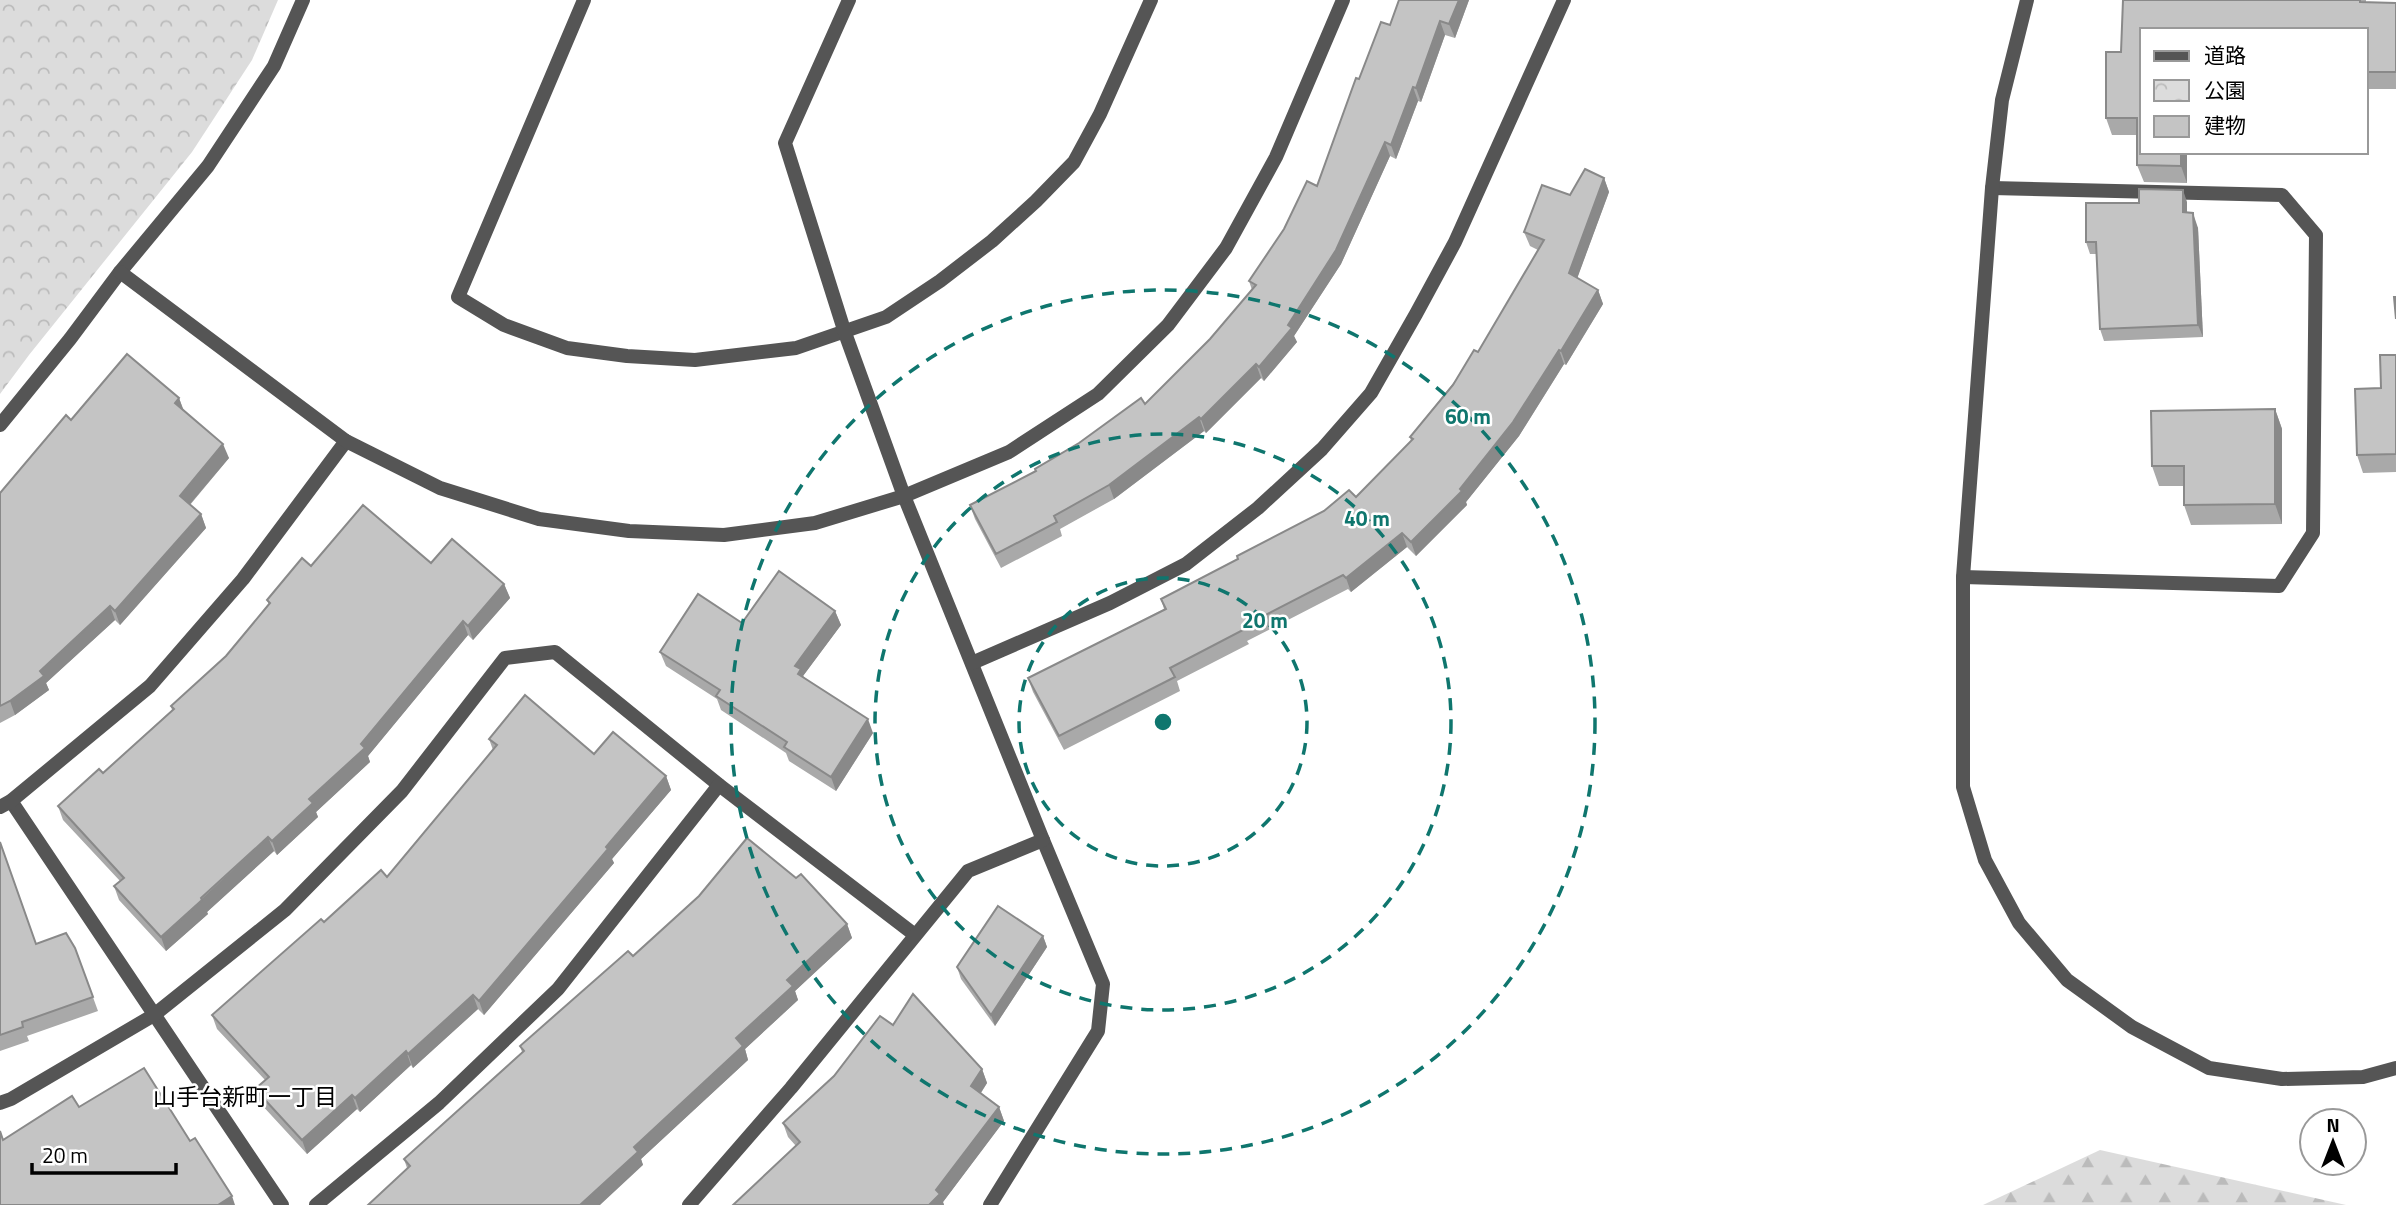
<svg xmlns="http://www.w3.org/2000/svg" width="2396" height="1205" viewBox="0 0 2396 1205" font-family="'Titillium Web','Noto Sans JP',sans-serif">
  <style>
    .forest { fill: url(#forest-firs) }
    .park { fill: url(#park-crowns) }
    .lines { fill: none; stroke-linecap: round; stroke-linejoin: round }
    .minor { stroke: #555; stroke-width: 14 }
    .tertiary { stroke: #555; stroke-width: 14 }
    .wall { fill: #a9a9a9 }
    .shaded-wall { fill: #898989 }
    .building { fill: #c4c4c4; stroke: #898989; stroke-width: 2 }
    .ring { fill: none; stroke: #0f766e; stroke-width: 3.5; stroke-dasharray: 12 9 }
    .labels { text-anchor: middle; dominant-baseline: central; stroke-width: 5; stroke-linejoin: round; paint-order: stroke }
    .neighbourhood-label { font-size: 23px; fill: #000; stroke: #fff }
    .centre { fill: #0f766e; stroke: #fff; stroke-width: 3.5 }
    .ring-label { font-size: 21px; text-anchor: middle; font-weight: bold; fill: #0f766e; stroke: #fff; stroke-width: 5; stroke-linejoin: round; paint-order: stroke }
  </style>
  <defs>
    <pattern id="forest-firs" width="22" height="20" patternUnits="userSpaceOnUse" patternTransform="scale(1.75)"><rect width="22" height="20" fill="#dcdcdc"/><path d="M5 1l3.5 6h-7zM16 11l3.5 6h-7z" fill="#bbb"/></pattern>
    <pattern id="park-crowns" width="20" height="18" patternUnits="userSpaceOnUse" patternTransform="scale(1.75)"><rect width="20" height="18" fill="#dcdcdc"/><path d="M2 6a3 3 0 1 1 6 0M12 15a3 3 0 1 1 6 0" fill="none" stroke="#bbb"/></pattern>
  </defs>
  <rect width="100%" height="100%" fill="#fff"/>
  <path class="forest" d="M2100,1150L2346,1205H2347H1983Z"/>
  <path class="park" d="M0,0H278L252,60L192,152L29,355L0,394Z"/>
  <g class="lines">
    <g class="minor">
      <path d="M584,0L458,297L504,325L567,348L627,356L695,360L796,348L886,317L940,281L992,241L1036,201L1074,162L1100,114L1151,0"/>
      <path d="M849,0L785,143L845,333L904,496L1043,840L1103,984L1098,1031L990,1205"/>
      <path d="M0,425L70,339L120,272L208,166L274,66L303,0"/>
      <path d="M1963,577L2279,586L2313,533L2316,235L2282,195L1992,188"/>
      <path d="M972,663L1110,603L1186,564L1258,508L1322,449L1371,393L1416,314L1455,242L1564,0"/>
      <path d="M11,801L282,1205"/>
      <path d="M0,807L11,801L150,686L243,579L346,441"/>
      <path d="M0,1103L11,1099L154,1015L285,910L402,791L505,658L555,652L719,785L915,935"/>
      <path d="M316,1205L439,1103L558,989L719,785"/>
      <path d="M689,1205L791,1088L968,871L1043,840"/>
    </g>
    <g class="tertiary">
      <path d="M2027,0L2002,100L1992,188L1963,577V787L1985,860L2019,923L2067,980L2132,1027L2209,1068L2282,1079L2363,1077L2396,1068"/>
      <path d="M120,272L346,441L440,488L539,519L629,531L724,535L815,523L904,496L1009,452L1098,394L1168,325L1226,248L1276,157L1343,0"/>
    </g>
  </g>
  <g class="wall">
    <path d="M1399,0H1469L1455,38L1445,35L1421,102L1418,101L1396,159L1390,156L1341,264L1294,336L1297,342L1264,381L1261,378L1206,433L1204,431L1114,499L1060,529L1062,536L1001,568L975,519L970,505L1036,471L1145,404L1210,339L1252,290L1249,281L1317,186L1359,79L1390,25Z"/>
    <path d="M2123,0H2366V2L2396,3V89H2366V30H2142V152H2187V183L2144,182L2137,165V135H2112L2106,118V52H2121Z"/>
    <path d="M1604,178L1609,192L1577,278L1598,290L1603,304L1566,365L1564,364L1519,436L1466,502L1467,505L1416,556L1407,547L1351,592L1348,589L1247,641L1249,644L1177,681L1180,691L1064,750L1033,692L1028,678L1164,609L1161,599L1356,497L1411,441L1410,437L1478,352L1538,250L1530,246L1524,232L1570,195Z"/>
    <path d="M2187,202V213L2198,228L2203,337L2104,341L2100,329L2097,254H2090L2086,242L2139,203Z"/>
    <path d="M2396,355V472L2363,473L2357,455L2381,388Z"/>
    <path d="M179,398L184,411L229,458L190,505L201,514L206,528L120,625L115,620L46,683L49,690L15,715L0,723V493L71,420Z"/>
    <path d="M2275,409L2282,429V524L2191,525L2184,505V486H2159L2152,466Z"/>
    <path d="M431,563L504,584L510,598L473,640L468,635L368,756L370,762L316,812L318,817L277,855L274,851L207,912L208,914L166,951L119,900L114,886L120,881L63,820L58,806L103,773L172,710L171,706L226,656L269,605L267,600L311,566Z"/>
    <path d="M835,611L841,625L803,676L873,733L836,791L789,761L786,753L721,710L717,699L666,666L660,652L742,623Z"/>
    <path d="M489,739L594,754L666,776L671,790L612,859L614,863L484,1015L478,1009L413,1068L411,1065L360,1112L357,1109L307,1154L260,1103L255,1089L265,1080L217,1029L212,1015L324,922L387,877L493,750Z"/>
    <path d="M0,842L36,944L75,948L98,1011L27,1036L29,1041L0,1051Z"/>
    <path d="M847,924L852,938L795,991L798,1000L745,1049L748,1060L641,1159L643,1165L407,1168L404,1159L522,1052L520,1046L633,956Z"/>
    <path d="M1043,936L1047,947L995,1026L961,979L957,967Z"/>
    <path d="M982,1069L987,1083L981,1093L999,1107L1004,1121L943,1202L944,1205H733L796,1146L788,1137L783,1123Z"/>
  </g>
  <g class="shaded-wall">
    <path d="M1459,0H1469L1455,38L1449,24Z"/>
    <path d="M1440,21L1445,35L1421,102L1416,88Z"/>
    <path d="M1413,87L1418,101L1396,159L1391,145Z"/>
    <path d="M1385,142L1390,156L1341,264L1294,336L1297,342L1264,381L1259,367L1288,325Z"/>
    <path d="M2181,152H2187V183L2181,166Z"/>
    <path d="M1604,178L1609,192L1574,287L1569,273Z"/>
    <path d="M2183,190L2187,202V224L2183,212Z"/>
    <path d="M2193,213L2198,228L2203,337L2198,325Z"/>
    <path d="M1598,290L1603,304L1566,365L1561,351Z"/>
    <path d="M1559,350L1564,364L1519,436L1466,502L1467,505L1416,556L1411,542Z"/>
    <path d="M1256,364L1261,378L1206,433L1201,419Z"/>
    <path d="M179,398L184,412L175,403Z"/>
    <path d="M2275,409L2282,429V524L2275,504Z"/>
    <path d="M1199,417L1204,431L1114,499L1109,485Z"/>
    <path d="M223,444L229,458L185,510L180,496Z"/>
    <path d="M201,514L206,528L120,625L115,611Z"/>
    <path d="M1402,533L1407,547L1351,592L1346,578Z"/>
    <path d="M504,584L510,598L473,640L468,626Z"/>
    <path d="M110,606L115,620L46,683L49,690L15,715L10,701L40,671Z"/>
    <path d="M835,611L841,625L803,676L806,683L803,688L795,666Z"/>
    <path d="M463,621L468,635L368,756L370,762L316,812L318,817L277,855L272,841L361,744Z"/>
    <path d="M868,719L873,733L836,791L831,777Z"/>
    <path d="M666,776L671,790L612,859L614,863L484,1015L479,1001L606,847Z"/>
    <path d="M268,837L274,851L207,912L208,914L166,951L161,937Z"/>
    <path d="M847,924L852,938L795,991L798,1000L745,1049L748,1060L641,1159L643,1165L600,1205H580L736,1038L787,980Z"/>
    <path d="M1043,936L1047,947L995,1026L991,1015Z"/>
    <path d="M473,995L478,1009L413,1068L408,1054Z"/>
    <path d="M406,1051L411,1065L360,1112L355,1098Z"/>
    <path d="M982,1069L987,1083L976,1100L971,1086Z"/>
    <path d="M352,1095L357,1109L307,1154L302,1140Z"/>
    <path d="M999,1107L1004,1121L943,1202L944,1205H929L936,1190Z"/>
    <path d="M232,1196L235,1205H218Z"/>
  </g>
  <g class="building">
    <path d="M1399,0H1459L1449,24L1440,21L1416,88L1413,87L1391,145L1385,142L1336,250L1288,325L1292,328L1259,367L1256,364L1201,419L1199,417L1109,485L1054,516L1057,522L996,554L970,505L1036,471L1035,469L1079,443L1141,398L1145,404L1210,339L1256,285L1249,281L1284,229L1307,181L1317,186L1356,78L1359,79L1381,22L1390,25Z"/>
    <path d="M2123,0H2360V2L2396,3V72H2366V30H2142V152H2181V166L2137,165V118H2106V52H2121Z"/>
    <path d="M1585,169L1604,178L1569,273L1598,290L1561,351L1559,350L1513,422L1460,489L1462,491L1411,542L1402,533L1346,578L1343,575L1242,627L1243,630L1170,668L1175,677L1059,736L1028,678L1166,609L1161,599L1238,559L1237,556L1324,511L1349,490L1356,497L1413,439L1410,437L1453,385L1474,350L1478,352L1544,240L1524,232L1542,185L1570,195Z"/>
    <path d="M2139,189L2183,190V212L2193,213L2198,325L2100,329L2096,242H2086V203H2139Z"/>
    <path d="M2394,297H2396V319Z"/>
    <path d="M127,354L179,398L175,403L223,444L180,496L201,514L115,611L110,606L40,671L44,676L10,701L0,706V493L66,415L71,420Z"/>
    <path d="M2380,355H2396V454L2357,455L2355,389L2381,388Z"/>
    <path d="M2275,409V504L2184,505V466H2152L2151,411Z"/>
    <path d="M363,505L431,563L452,539L504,584L468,626L463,621L361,744L365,748L309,799L313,803L272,841L268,837L201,898L202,900L161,937L114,886L124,878L58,806L99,769L103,773L174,709L171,706L226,656L270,603L267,600L302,558L311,566Z"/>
    <path d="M779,571L835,611L795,666L801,669L798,674L868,719L831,777L784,747L787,742L716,696L720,690L660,652L698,594L742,623Z"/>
    <path d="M525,695L594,754L613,732L666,776L606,847L608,849L479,1001L473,995L408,1054L406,1051L355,1098L352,1095L302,1140L255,1089L269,1077L212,1015L321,919L324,922L381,870L387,877L497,745L489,739Z"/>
    <path d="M747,838L796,878L801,874L847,924L787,980L793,986L736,1038L743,1046L634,1147L638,1152L580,1205H368L410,1166L404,1159L524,1051L520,1046L628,951L633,956L699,896Z"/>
    <path d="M0,842L36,944L66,933L75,948L93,997L22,1022L23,1027L0,1035Z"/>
    <path d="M998,906L1043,936L991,1015L957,967Z"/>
    <path d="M913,994L982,1069L971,1086L999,1107L936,1190L940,1194L929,1205H733L800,1142L783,1123L834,1076L880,1016L893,1025Z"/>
    <path d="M144,1068L190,1141L195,1138L232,1196L218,1205H0V1131L3,1140L72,1096L79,1107Z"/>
  </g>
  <g class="ring">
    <circle cx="1163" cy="722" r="144"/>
    <circle cx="1163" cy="722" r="288"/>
    <circle cx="1163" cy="722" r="432"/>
  </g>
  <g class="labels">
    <g class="neighbourhood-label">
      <text x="245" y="1096">山手台新町一丁目</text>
    </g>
  </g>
  <circle cx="1163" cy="722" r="10" class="centre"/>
  <g class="ring-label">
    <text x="1468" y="424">60 m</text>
    <text x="1367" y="526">40 m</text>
    <text x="1265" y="628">20 m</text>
  </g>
  <rect x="2140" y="28" width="228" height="126" fill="#ffffff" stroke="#999999" stroke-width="2"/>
  <rect x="2154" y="51" width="35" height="10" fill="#555555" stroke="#999999" stroke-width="2"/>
  <text x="2204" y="63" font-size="21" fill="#000000">道路</text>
  <rect x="2154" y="80" width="35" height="21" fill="url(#park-crowns)" stroke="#999999" stroke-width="2"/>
  <text x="2204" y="98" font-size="21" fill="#000000">公園</text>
  <rect x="2154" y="116" width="35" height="21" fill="#c4c4c4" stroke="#999999" stroke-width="2"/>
  <text x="2204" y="133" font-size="21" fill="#000000">建物</text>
  <g transform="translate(2333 1142)"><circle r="33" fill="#ffffff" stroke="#999999" stroke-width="2"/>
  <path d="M0-5L12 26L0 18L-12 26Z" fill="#000000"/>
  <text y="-10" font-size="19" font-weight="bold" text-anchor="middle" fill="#000000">N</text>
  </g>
  <path d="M32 1163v10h144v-10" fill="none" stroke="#000000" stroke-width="3.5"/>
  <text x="42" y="1163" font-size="21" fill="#000000" stroke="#ffffff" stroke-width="5" paint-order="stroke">20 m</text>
</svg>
